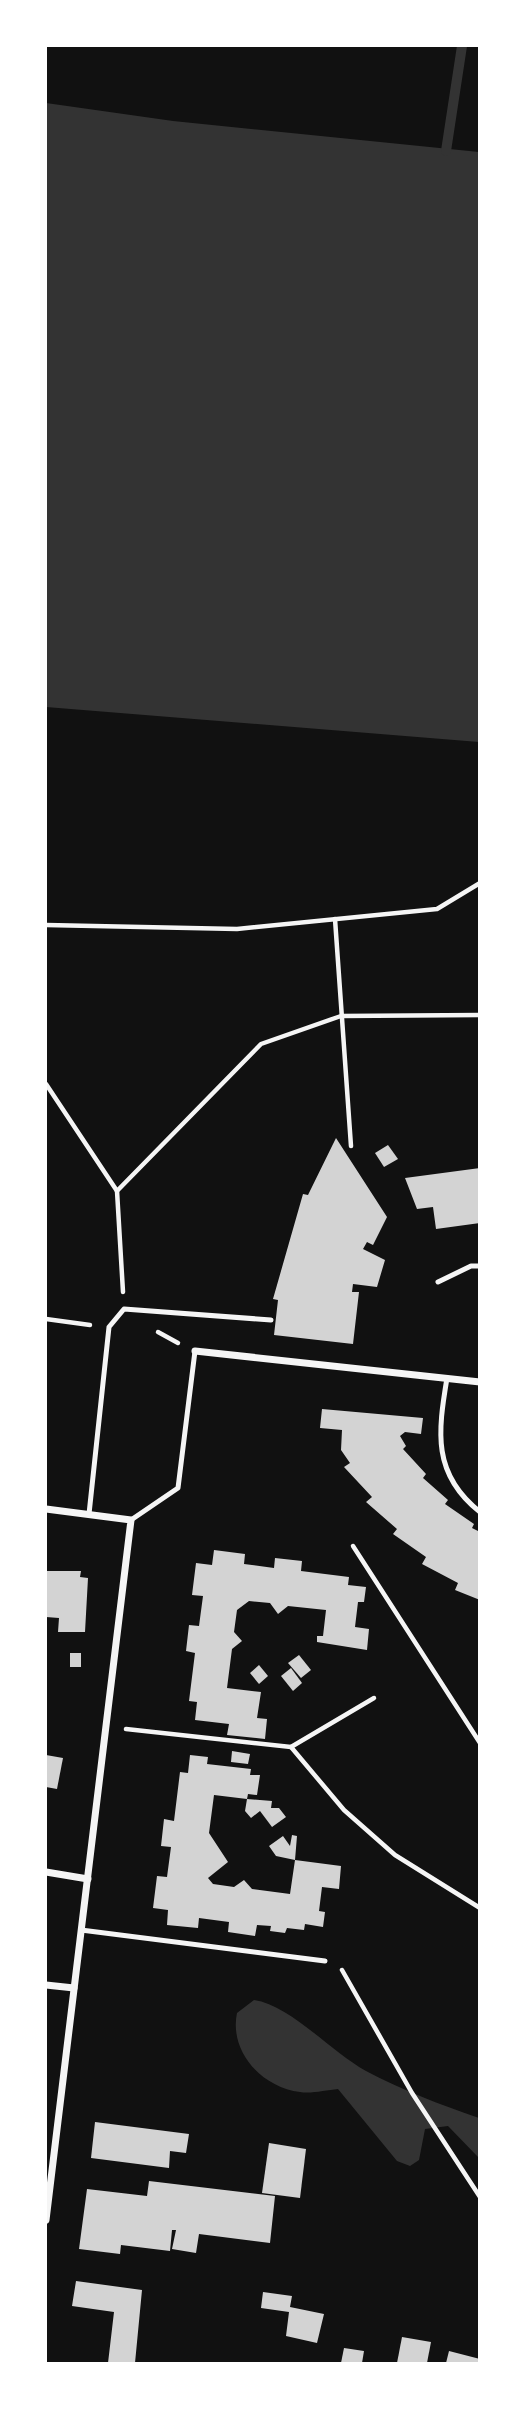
<svg xmlns="http://www.w3.org/2000/svg" width="525" height="2409" viewBox="0 0 525 2409" font-family="Manrope,sans-serif">
  <style>
    .water { fill: #333 }
    .lines { fill: none; stroke-linecap: round; stroke-linejoin: round }
    .stream { stroke: #333; stroke-width: 10 }
    .building { fill: #d3d3d3 }
    .path { stroke: #f5f5f5; stroke-width: 4.5 }
    .service { stroke: #f5f5f5; stroke-width: 5 }
    .minor { stroke: #f5f5f5; stroke-width: 7 }
  </style>
  <rect width="100%" height="100%" fill="#111"/>
  <g class="water">
    <path d="M46,103L173,121L479,152V742L46,707Z"/>
    <path d="M254,2000C290,2005 330,2051 366,2071C402,2090 441,2105 479,2118V2158L448,2126L425,2129L419,2160L410,2166L397,2161L338,2089C326,2090 311,2094 300,2092C261,2087 229,2051 237,2013Z"/>
  </g>
  <g class="lines">
    <path class="stream" d="M446,151L462,46"/>
  </g>
  <g class="building">
    <path d="M336,1138L387,1217L373,1245L367,1242L363,1249L385,1260L377,1287L353,1284L352,1292H359L353,1344L274,1335L278,1300L273,1299L303,1194L308,1195Z"/>
    <path d="M388,1145L398,1159L384,1167L375,1153Z"/>
    <path d="M480,1168V1223L436,1229L433,1207L417,1209L405,1178Z"/>
    <path d="M322,1409L423,1418L421,1434L405,1432L400,1436L406,1446L403,1449L426,1474L423,1478L448,1500L445,1504L474,1524L472,1528L480,1532V1600L455,1590L458,1583L422,1564L426,1557L393,1534L397,1529L366,1502L372,1497L344,1467L350,1463L341,1450L342,1430L320,1428Z"/>
    <path d="M214,1550L245,1554L244,1564L274,1568L275,1558L302,1561L301,1571L349,1577L348,1585L366,1587L364,1602H358L355,1627L369,1629L367,1650L317,1642V1636H323L326,1610L288,1606L278,1614L270,1603L249,1601L237,1610L234,1632L242,1641L232,1649L227,1688L261,1692L257,1718L267,1719L265,1739L227,1735L229,1724L195,1720L197,1702L189,1701L195,1653L186,1651L189,1625L199,1626L203,1596L192,1595L196,1563L212,1565Z"/>
    <path d="M46,1571H81L80,1577L88,1578L85,1632H58L59,1618L46,1617Z"/>
    <rect x="70" y="1653" width="11" height="14"/>
    <path d="M299,1655L311,1670L301,1678L288,1663Z"/>
    <path d="M259,1665L268,1676L259,1684L250,1673Z"/>
    <path d="M291,1668L302,1683L293,1691L281,1676Z"/>
    <path d="M232,1751L250,1754L248,1764L231,1762Z"/>
    <path d="M46,1755L63,1758L57,1789L46,1787Z"/>
    <path d="M190,1755L208,1757L207,1764L251,1769L250,1775H260L257,1795L248,1794L247,1799L272,1801L271,1808H279L286,1817L272,1827L260,1811L251,1818L245,1811L247,1799L214,1795L209,1833L228,1862L208,1878L213,1884L234,1887L244,1880L252,1889L290,1894L295,1860L276,1856L269,1846L283,1836L290,1846L292,1835L297,1836L295,1860L341,1866L339,1889L322,1887L319,1911L325,1912L323,1927L305,1924L304,1930L287,1928L285,1933L270,1931L271,1926L257,1925L255,1936L228,1932L229,1922L199,1918L198,1928L167,1925L168,1910L153,1908L157,1876L167,1877L171,1847L161,1846L164,1819L174,1821L180,1772L188,1773Z"/>
    <path d="M95,2122L189,2134L186,2153L170,2151L169,2168L91,2158Z"/>
    <path d="M269,2143L306,2149L300,2198L262,2193Z"/>
    <path d="M149,2181L275,2196L270,2243L199,2234L196,2253L172,2249L176,2230H172L170,2251L121,2245L120,2254L79,2249L87,2189L147,2196Z"/>
    <path d="M76,2281L142,2290L135,2363H108L114,2312L72,2306Z"/>
    <path d="M263,2292L292,2296L290,2307L324,2314L317,2343L286,2336L289,2312L261,2308Z"/>
    <path d="M402,2337L431,2342L427,2363H397Z"/>
    <path d="M344,2348L364,2351L362,2363H341Z"/>
    <path d="M449,2351L480,2359V2363H446Z"/>
  </g>
  <g class="lines">
    <g class="path">
      <path d="M335,919L351,1146"/>
      <path d="M46,925L237,929L437,909L480,883"/>
      <path d="M46,1084L117,1191L123,1292"/>
      <path d="M117,1191L261,1044L341,1016L480,1015"/>
      <path d="M46,1319L90,1325"/>
      <path d="M158,1332L178,1343"/>
      <path d="M353,1546L480,1743"/>
      <path d="M126,1729L291,1747L344,1810L395,1855L480,1908"/>
      <path d="M291,1747L374,1698"/>
      <path d="M342,1970L412,2093L480,2197"/>
    </g>
    <g class="service">
      <path d="M438,1282L471,1266H480"/>
      <path d="M447,1378C438,1432 432,1474 480,1512"/>
      <path d="M89,1514L109,1327L124,1309L271,1320"/>
      <path d="M131,1520L178,1488L195,1351"/>
      <path d="M81,1930L325,1961"/>
    </g>
    <g class="minor">
      <path d="M195,1351L480,1382"/>
      <path d="M46,1509L131,1520L46,2220"/>
      <path d="M46,1872L88,1879"/>
      <path d="M46,1985L74,1988"/>
    </g>
  </g>
  <rect width="525" height="2409" fill="none" stroke="#ffffff" stroke-width="94"/>
</svg>
